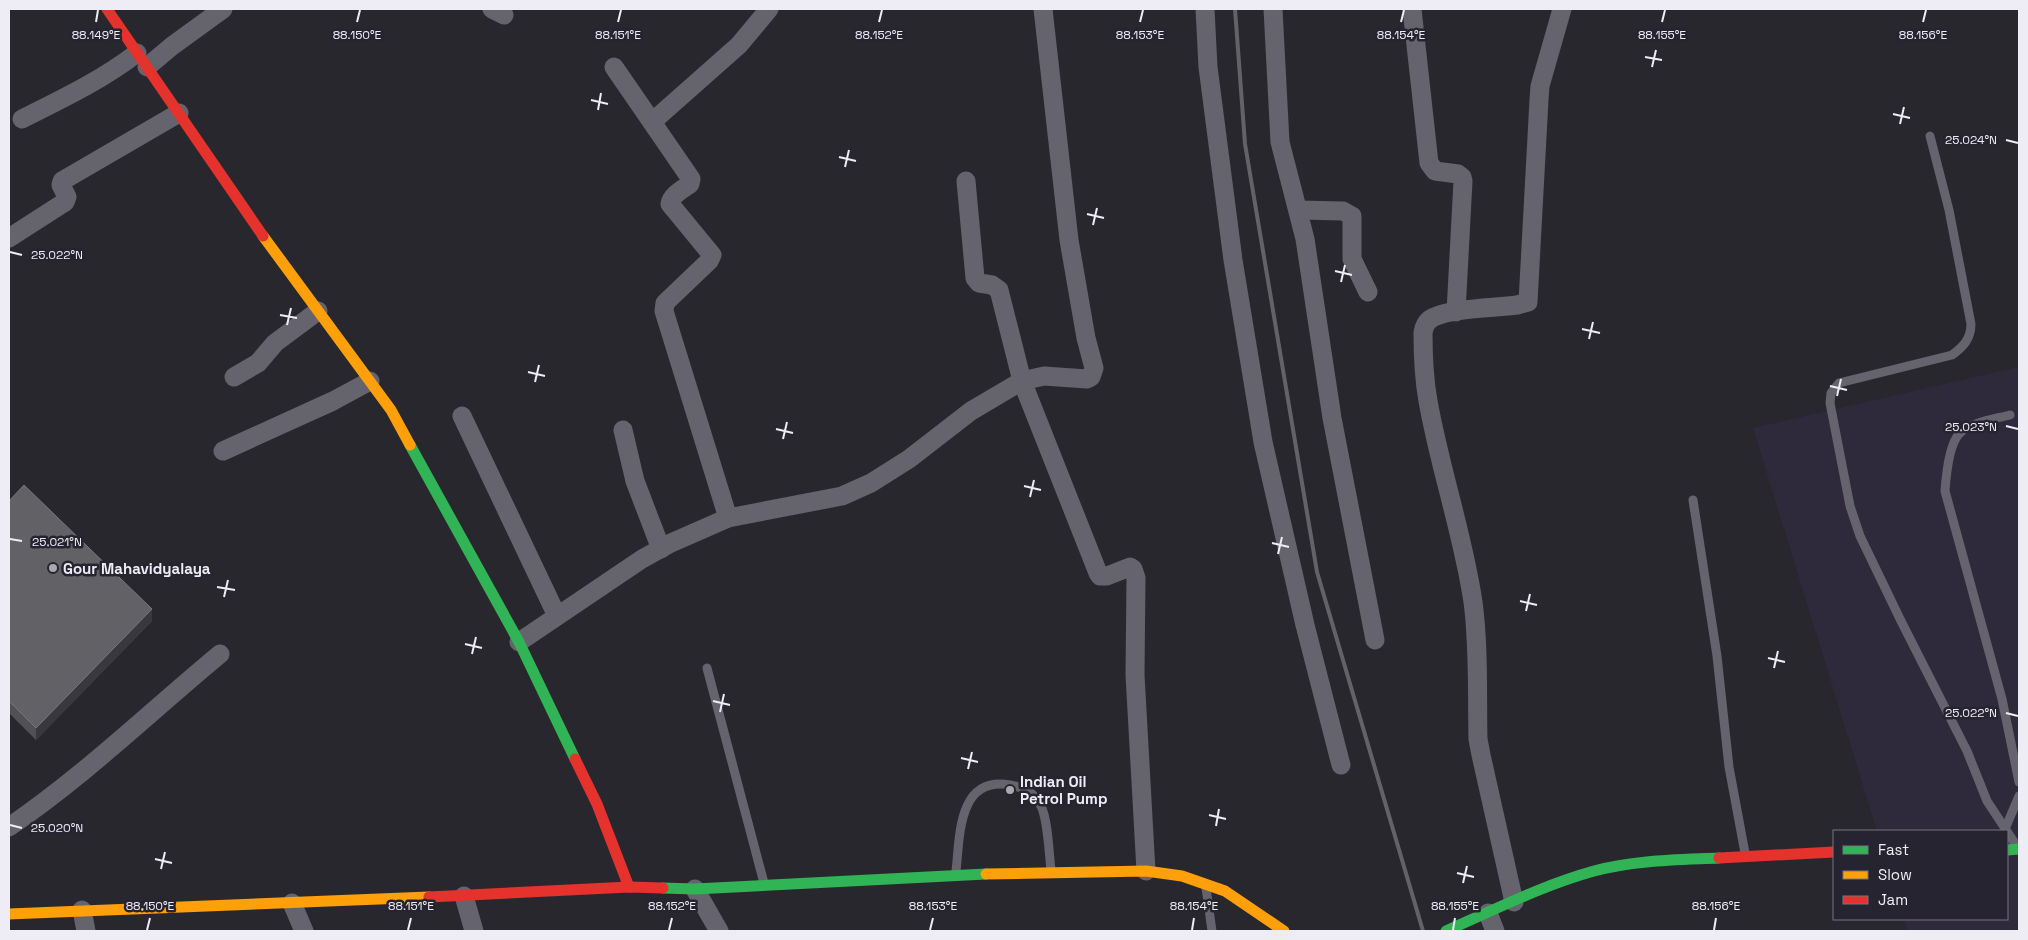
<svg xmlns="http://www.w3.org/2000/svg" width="2028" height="940" viewBox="0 0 2028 940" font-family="'Space Grotesk',sans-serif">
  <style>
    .built { fill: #2e2a3c }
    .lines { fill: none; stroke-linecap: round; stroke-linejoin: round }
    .lane { stroke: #64636e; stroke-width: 9 }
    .street { stroke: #64636e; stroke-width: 19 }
    .fast { stroke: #30b455; stroke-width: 11 }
    .slow { stroke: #ff9f0a; stroke-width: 11 }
    .jam { stroke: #e5322d; stroke-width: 11 }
    .rail { stroke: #646269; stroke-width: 4 }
    .wall { fill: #515055 }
    .shaded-wall { fill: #39383e }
    .building { fill: #626166; stroke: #78767d }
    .ticks { fill: none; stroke: #eeecf5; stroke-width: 2 }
    .poi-dot { fill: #a9a7af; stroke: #262430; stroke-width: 2 }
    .labels { text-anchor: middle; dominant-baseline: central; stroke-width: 5; stroke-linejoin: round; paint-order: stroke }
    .poi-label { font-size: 15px; font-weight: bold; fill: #eeecf5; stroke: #262430; text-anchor: start }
    .ticks-label { font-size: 12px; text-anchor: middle; fill: #eeecf5; stroke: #262430; stroke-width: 5; stroke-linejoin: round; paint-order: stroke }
  </style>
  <rect width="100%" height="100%" fill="#28272d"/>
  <path class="built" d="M2019,367V931H1908L1904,919H2007V831H1877L1753,428Z"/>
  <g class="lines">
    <g class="lane">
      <path d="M1930,136L1949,210L1971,324C1971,339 1963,347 1952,355L1839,383L1831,393L1830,403L1850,506L1860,536L1901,621L1967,751L1987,801L2016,845"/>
      <path d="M2010,415C1995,419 1970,422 1959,434C1949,445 1946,477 1945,491L2002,699L2019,782"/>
      <path d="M1693,500L1717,656L1729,767L1745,853"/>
      <path d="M707,668L764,883"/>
      <path d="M2005,829L2019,796"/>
      <path d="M956,871C960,835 958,776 1010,785C1023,787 1035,793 1041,806C1048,820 1049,854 1051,870"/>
      <path d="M1206,888L1212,931"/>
    </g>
    <g class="street">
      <path d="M492,9L504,15"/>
      <path d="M1205,9L1208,67L1233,260L1263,442L1305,625L1341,765"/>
      <path d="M1273,9L1280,142L1305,239L1332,418L1375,640"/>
      <path d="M1412,9L1429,163L1435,171L1458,174L1462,177L1463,181L1456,312"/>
      <path d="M147,67L172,46L223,9"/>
      <path d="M614,67L691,179L690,184C683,189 671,195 670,204L712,255L709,261L665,303L664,311L728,518"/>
      <path d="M22,119C62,99 102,80 137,53"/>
      <path d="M652,122L739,45L769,9"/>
      <path d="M966,181L975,278L979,283L992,285L999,290L1022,381L1098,573L1100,576H1107L1130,567L1133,569L1136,578L1135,675L1146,871"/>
      <path d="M1299,210L1343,211L1352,216V259L1368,292"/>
      <path d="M9,238L65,202L67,197L61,185L62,181L179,113"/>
      <path d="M234,377L258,363L275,343L318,311"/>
      <path d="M462,416L557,616"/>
      <path d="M623,430L635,481L661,549"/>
      <path d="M223,451L333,401L370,381"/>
      <path d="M519,642L642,559L671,543L728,518L842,496L871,483L909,459L971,411L1022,381L1044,376L1087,379L1091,377L1094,368L1086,338L1069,240L1043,9"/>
      <path d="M9,827C84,776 150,712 220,654"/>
      <path d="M695,889L719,931"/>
      <path d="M464,896L474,931"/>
      <path d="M1514,902L1481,755L1478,739C1477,694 1479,647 1473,602C1463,534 1440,469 1428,401C1424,379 1423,355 1423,333C1424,326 1427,320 1434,317C1453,308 1495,308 1517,305L1528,302L1539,100L1540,86L1562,9"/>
      <path d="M292,903L304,931"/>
      <path d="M82,910L86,931"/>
      <path d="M1488,913L1495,931"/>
    </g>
    <g class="fast">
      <path d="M410,445L519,642L575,759"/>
      <path d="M2007,850L2019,849"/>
      <path d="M663,888L695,889L986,874"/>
      <path d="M1446,931C1494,910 1543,885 1594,871C1635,860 1677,860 1719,858"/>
    </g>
    <g class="slow">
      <path d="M263,236L391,410L410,445"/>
      <path d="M986,874L1146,871L1182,876L1225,891L1284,931"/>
      <path d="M9,914L429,897"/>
    </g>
    <g class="jam">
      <path d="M107,9L263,236"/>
      <path d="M575,759L597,804L629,887"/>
      <path d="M1719,858L1834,852"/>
      <path d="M429,897L629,887L663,888"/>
    </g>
    <path class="rail" d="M1235,9L1245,144L1317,572L1423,931"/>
  </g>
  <path class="wall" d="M9,501L152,621L36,740L9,713Z"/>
  <path class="shaded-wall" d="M152,609V621L36,740V728Z"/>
  <path class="building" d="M24,485L152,609L36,728L9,701V501Z"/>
  <path class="ticks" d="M96,22L98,10M357,22L360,10M618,22L621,10M879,22L882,10M1140,22L1143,10M1401,22L1404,10M1662,22L1665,10M1923,22L1926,10M1645,57L1662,60M1652,67L1656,50M591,100L608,104M598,110L601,93M1893,114L1910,118M1900,124L1904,107M2006,140L2018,143M839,157L856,161M845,167L849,150M1087,214L1104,218M1093,225L1097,208M10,252L22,255M1335,271L1352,275M1341,282L1345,265M280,315L297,318M287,325L291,308M1582,329L1600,333M1589,339L1593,322M528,372L545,376M535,382L539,365M1830,386L1847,390M1837,396L1841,379M2006,426L2018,429M776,429L793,433M783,439L787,422M1024,486L1041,490M1030,497L1034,480M10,539L22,541M1272,543L1289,547M1278,554L1282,537M217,587L235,590M224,597L228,580M1520,601L1537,605M1526,611L1530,594M465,644L482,648M472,654L476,637M1768,658L1785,662M1774,668L1778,651M713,701L730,705M720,712L724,694M2006,713L2018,716M961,758L978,762M968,769L972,752M1209,815L1226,819M10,825L22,828M1216,826L1219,809M155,859L172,863M161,869L165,852M1457,873L1474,877M1463,883L1467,866M147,930L150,918M408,930L411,918M669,930L672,918M930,930L933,918M1192,930L1194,918M1453,930L1455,918M1714,930L1716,918"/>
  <g class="poi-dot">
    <circle cx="53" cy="568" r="5"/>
    <circle cx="1010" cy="790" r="5"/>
  </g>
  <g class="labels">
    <g class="poi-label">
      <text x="63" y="568">Gour Mahavidyalaya</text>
      <text x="1020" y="781">Indian Oil<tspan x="1020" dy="17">Petrol Pump</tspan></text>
    </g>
  </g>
  <g class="ticks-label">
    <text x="96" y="39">88.149°E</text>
    <text x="357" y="39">88.150°E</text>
    <text x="618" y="39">88.151°E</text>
    <text x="879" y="39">88.152°E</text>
    <text x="1140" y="39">88.153°E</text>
    <text x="1401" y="39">88.154°E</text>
    <text x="1662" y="39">88.155°E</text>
    <text x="1923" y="39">88.156°E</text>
    <text x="1971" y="144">25.024°N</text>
    <text x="57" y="259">25.022°N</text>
    <text x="1971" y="431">25.023°N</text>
    <text x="57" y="546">25.021°N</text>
    <text x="1971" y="717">25.022°N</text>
    <text x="57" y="832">25.020°N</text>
    <text x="150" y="910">88.150°E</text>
    <text x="411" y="910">88.151°E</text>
    <text x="672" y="910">88.152°E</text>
    <text x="933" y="910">88.153°E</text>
    <text x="1194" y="910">88.154°E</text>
    <text x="1455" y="910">88.155°E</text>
    <text x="1716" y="910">88.156°E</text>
  </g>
  <rect width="2028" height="940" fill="none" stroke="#eeecf5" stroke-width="20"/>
  <rect x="1833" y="830" width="175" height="90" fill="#262430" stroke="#76747f"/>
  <rect x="1843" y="846" width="25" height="8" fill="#30b455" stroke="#76747f"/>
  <text x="1878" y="855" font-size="15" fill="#eeecf5">Fast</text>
  <rect x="1843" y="871" width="25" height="8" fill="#ff9f0a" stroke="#76747f"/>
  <text x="1878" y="880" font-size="15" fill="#eeecf5">Slow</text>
  <rect x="1843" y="896" width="25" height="8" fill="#e5322d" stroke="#76747f"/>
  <text x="1878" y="905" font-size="15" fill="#eeecf5">Jam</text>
</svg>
